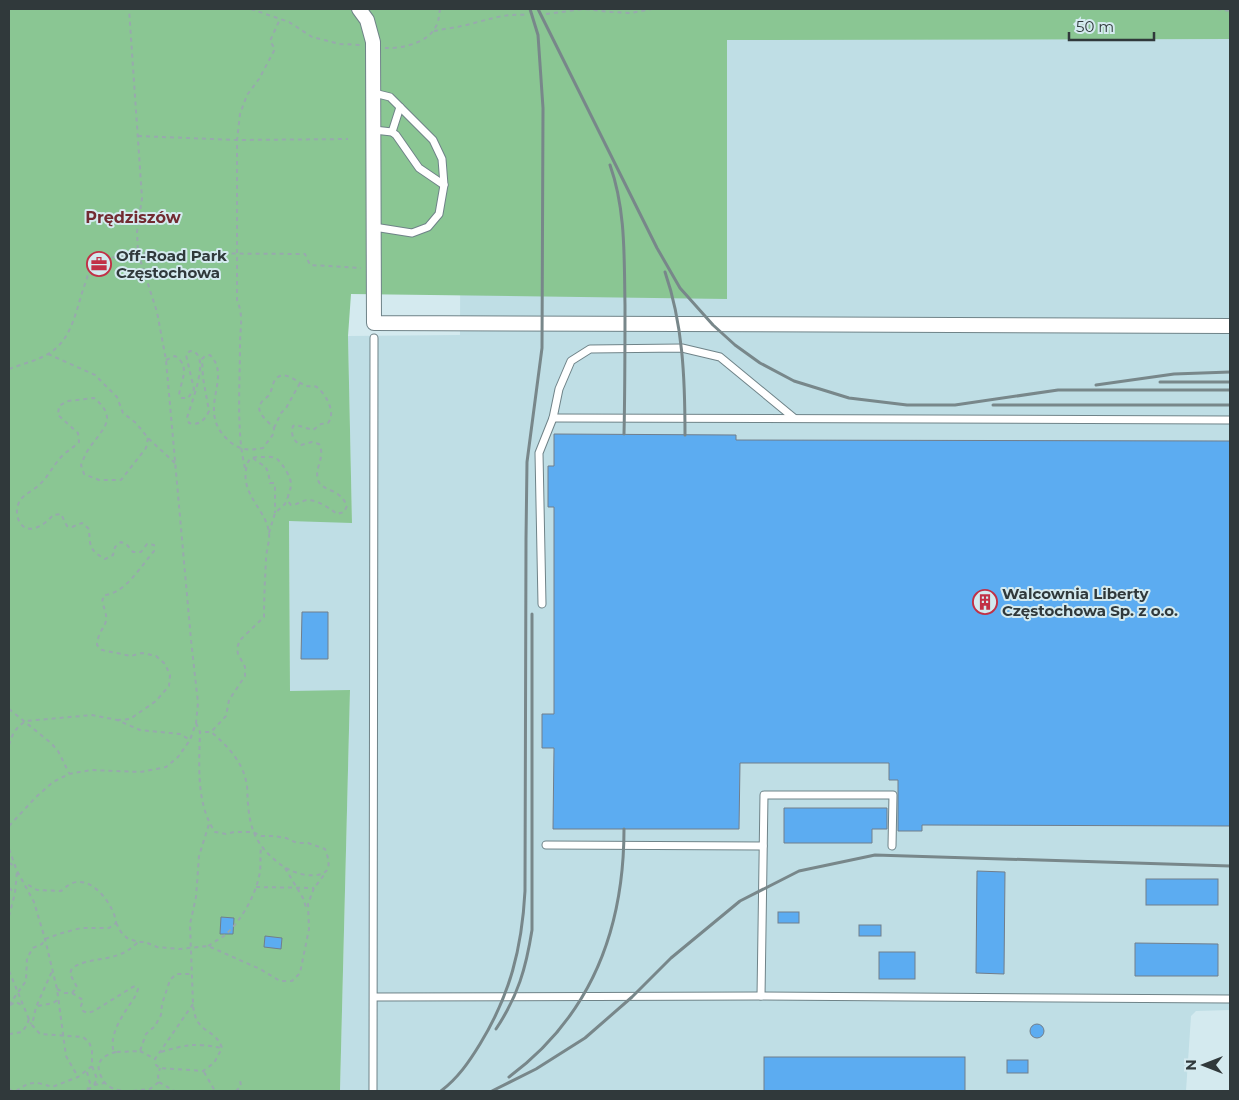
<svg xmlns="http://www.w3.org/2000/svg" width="1239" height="1100" viewBox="0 0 1239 1100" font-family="Montserrat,sans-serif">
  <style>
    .built { fill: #bfdee5 }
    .green { fill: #8ac693 }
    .building { fill: #5cacf1; stroke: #717e8b }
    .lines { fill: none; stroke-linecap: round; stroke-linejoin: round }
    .lane-casing { stroke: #6f8388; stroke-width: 9 }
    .street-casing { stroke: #6f8388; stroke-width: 16 }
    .path { stroke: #98a9ad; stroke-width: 2; stroke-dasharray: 4 4; stroke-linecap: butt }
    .lane { stroke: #fff; stroke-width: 7 }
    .street { stroke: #fff; stroke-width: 14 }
    .rail { stroke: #78878a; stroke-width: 3 }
    .labels { text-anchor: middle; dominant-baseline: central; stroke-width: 4; stroke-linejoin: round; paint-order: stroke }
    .poi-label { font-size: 15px; font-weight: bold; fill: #30393b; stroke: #d4eaef; text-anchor: start }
    .neighbourhood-label { font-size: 16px; font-weight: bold; fill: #722b31; stroke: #d4eaef }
  </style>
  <rect width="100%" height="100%" fill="#d4eaef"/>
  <path class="built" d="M461,9L1230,23V1010L1196,1011L1191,1016L1186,1091H340L350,691L290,692L289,520L352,522L348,336L460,335Z"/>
  <path class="green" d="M9,9H1230V39L727,40V299L351,294L348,336L352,523L289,521L290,691L350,690L340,1091H9Z"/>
  <g class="building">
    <path d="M554,434L736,435V440L1230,441V826L922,825V831H898V780H889V763H740L739,829H553L554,748H542V714H554V507H548V466H554Z"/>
    <path d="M302,612H328V659H301Z"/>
    <path d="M784,808H887V829H872V843H784Z"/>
    <path d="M977,871L1005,872L1004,974L976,973Z"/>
    <rect x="1146" y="879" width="72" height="26"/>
    <rect x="778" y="912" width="21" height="11"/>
    <path d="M221,917L234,918L233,934H220Z"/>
    <rect x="859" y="925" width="22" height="11"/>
    <path d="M265,936L282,938L281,949L264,947Z"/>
    <path d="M1135,943L1218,944V976H1135Z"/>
    <rect x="879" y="952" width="36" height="27"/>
    <circle cx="1037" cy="1031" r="7"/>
    <rect x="764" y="1057" width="201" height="34"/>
    <rect x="1007" y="1060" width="21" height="13"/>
  </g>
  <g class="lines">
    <defs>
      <g id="lane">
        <path d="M374,130L392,132L396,135L419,168L444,185"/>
        <path d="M392,132L400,107"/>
        <path d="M374,227L412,233L428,227L439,214L444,185L442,159L433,140L390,97L374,93"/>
        <path d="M553,418L1230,420"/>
        <path d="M542,604L539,453L553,418L559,389L571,361L590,349L682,348L720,357L794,418"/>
        <path d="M546,845L763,846"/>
        <path d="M761,996L764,795H893L892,846"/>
        <path d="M374,997L761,996L1230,999"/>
        <path d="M373,1091L374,338"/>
      </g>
      <path id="street" d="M359,9L367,20L373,42L374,323L1230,326"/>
    </defs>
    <use href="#lane" class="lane-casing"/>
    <use href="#street" class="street-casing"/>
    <g class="path">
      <path d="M251,9L289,22L312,37L340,44L361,45"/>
      <path d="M1015,9H1143"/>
      <path d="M1217,9L1230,11"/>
      <path d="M546,14L584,9L611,12L631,13L652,9"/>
      <path d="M434,31C443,29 453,28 462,26C484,21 504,13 526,15"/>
      <path d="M385,48C401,49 427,43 435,28C439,22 439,15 440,9"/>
      <path d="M138,136L237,140L348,139"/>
      <path d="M48,354L95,375L117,397L123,413L136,423L148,438L176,464"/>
      <path d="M166,360L175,356C191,366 181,380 179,395L182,398H188L194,389L186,355L190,351C213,352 190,406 187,418L189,423C199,426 205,420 209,411L203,378L202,359L205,356L210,355C233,378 196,409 227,439C238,450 248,451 263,448L274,433V428C269,422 254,412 261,403C263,399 267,398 269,395C273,389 272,381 278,377C287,371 299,384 307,386C311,387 315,385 318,388C327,396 336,413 328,423L321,424L313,430L296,425L293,426C290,434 294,442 301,445L312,442L319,444C326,457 314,468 318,480C322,492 339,487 347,506L344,512L337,514C329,508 318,500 307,500C301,501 297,505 291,505C284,497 291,493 291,484C291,477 282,463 277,459C273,456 265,457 261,457C254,457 249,457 247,465C239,495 266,508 269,533C270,541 266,551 266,560C265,579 264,598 264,617L240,640L237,648L238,654L245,667V676L229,700L226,716L211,732"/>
      <path d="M9,369C22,364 36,361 48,354C73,340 76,308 85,284C89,276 87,266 94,259L110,258L138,253L305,254L310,265L361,268"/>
      <path d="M274,428L281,413L286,408L300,383"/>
      <path d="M253,458C266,469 267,463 270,483H274L275,485V513"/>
      <path d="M245,468C236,431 240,384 240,345C240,327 244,317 237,300V140L240,114L247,95L259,79L275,49L270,41L280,19"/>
      <path d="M269,533L275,513L285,504L287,498"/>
      <path d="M9,709L51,743L58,751L69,773"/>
      <path d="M117,720L130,719L156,701L169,686L170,675L165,664L156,656L142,653L131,656L102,650L97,645C99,623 113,629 102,602L104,595C125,594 141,566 154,551V545L147,544L141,552H133L127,545L121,542L115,547L113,555L105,559C89,550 90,546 89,529L82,523L72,527L67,526L61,514L53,515C45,525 27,537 19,521C17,517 16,509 18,505C20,497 27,494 34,489C46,481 52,467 61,457C67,451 74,447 79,442L78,433L58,415L59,406L68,401L94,398C120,419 101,430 88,450C85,455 83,460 81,465L84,474L99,480H121L146,448L148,438"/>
      <path d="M196,723L200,732C199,765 196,804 215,832L226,834L234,832H253L261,836H274L286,838L297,843H308L325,849C333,869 328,877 306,875C294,873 284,868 275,860C256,844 250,829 248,804C247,796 248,788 246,781C242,761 226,744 211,732H200"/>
      <path d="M9,745C12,734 16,727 26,721L92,715L117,720L140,730L180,734L190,740"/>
      <path d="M9,826L36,797L53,782L69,774L91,770L140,772L166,767L178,757L190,740L196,723L198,703L191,640L166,360L157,312L138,253L137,232L142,198L129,9"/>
      <path d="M9,849L17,871L34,902L45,939L57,989L66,1056L78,1077"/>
      <path d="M9,863L15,866"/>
      <path d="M285,868L303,898L307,910"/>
      <path d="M256,887L314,888"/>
      <path d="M9,888L15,893"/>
      <path d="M9,916L15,893L17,871"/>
      <path d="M116,923L121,932L127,938L138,942H145L157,947L179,949L208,946L260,969L280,981H292L300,973L309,929L308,904L314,888L324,875"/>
      <path d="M208,946C214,942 220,939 225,935C242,920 257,893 260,871C261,863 260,855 261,847"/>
      <path d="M9,971L31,1024"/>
      <path d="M57,989L65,993H72L77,987L70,974L72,968C95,954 115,965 138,942"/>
      <path d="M72,993L83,1000L81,1006L83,1011L88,1013L94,1011L131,988L135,986L138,989L136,995C126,1011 110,1030 113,1049L116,1052L140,1051L146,1034L155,1026L161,1015L162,1004L170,980L176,974H192"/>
      <path d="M193,1004L155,1059L156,1065L160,1068L203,1071L214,1063L222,1048C215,1027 195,1035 193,1004L190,924L196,897L199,856L209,824"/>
      <path d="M9,1005L26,981L27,958L33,948L42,944L45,939L62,933L81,928H109L116,923C115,907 95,880 78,882C71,882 66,887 61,891L37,890L25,883"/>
      <path d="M10,1005L16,1002L23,1006"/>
      <path d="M38,1006L53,1003L59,999"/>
      <path d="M9,1034L22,1032L27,1025L29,1019"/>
      <path d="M140,1051L155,1059"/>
      <path d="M116,1052C104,1055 95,1061 100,1074C102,1078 103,1081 106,1084C111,1089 118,1090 124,1091"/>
      <path d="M161,1052C188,1044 194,1043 222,1048"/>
      <path d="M204,1072L215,1091"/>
      <path d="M159,1082L174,1091"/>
      <path d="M94,1085L104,1083"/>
      <path d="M9,1089L12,1091"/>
      <path d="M88,1090L94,1085L97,1079L92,1066"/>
      <path d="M16,1091C31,1081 34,1081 52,1087L78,1077L92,1066V1050L89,1042L83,1037L40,1034L32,1025L36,1007L53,969"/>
      <path d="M87,1091L90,1083L87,1072"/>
      <path d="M133,1091L150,1089L159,1082L158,1076L160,1068"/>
      <path d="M236,1091L241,1086L240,1080"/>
    </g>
    <use href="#lane" class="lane"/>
    <use href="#street" class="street"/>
    <g class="rail">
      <path d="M538,9L657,248L680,288L713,325L735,345L760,363L794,381L849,398L907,405H955L1058,390H1230"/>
      <path d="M610,165C626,210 624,258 625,305C625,348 625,391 624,434"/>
      <path d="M665,272C683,324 685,379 685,435"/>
      <path d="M1160,382H1230"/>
      <path d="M1096,385L1174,374L1230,372"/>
      <path d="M993,405H1230"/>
      <path d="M496,1029C518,996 526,968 532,930V614"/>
      <path d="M509,1077C591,1016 624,929 624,829"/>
      <path d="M441,1091C458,1078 469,1062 480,1044C510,995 522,948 525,891L526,539L527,462L542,348L543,108L538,35L530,9"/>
      <path d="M492,1091L536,1069L585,1038L632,997L671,958L740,901L799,871L875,855L1230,866"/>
    </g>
  </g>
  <defs>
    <symbol id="office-ring" viewBox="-11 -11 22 22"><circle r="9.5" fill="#d4eaef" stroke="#c13046" stroke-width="1.5"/><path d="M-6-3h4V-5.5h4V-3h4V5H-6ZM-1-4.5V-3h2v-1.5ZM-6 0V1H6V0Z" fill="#c13046"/></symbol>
    <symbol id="building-ring" viewBox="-11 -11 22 22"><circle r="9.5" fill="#d4eaef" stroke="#c13046" stroke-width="1.5"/><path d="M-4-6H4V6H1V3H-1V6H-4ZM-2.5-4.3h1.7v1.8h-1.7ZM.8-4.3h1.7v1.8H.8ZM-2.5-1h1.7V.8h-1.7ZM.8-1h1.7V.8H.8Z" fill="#c13046"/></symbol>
  </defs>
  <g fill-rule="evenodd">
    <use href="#office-ring" x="85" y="250" width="28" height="28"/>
    <use href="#building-ring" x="971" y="588" width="28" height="28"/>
  </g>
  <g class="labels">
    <g class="poi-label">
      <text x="116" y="255">Off-Road Park<tspan x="116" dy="17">Częstochowa</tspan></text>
      <text x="1002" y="593">Walcownia Liberty<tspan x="1002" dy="17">Częstochowa Sp. z o.o.</tspan></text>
    </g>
    <g class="neighbourhood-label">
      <text x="133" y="217">Prędziszów</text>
    </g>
  </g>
  <rect width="1239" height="1100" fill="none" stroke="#30393b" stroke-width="20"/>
  <g transform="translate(1204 1065) rotate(270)" stroke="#d4eaef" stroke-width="4" paint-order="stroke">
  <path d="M0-4L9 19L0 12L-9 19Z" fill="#30393b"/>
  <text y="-8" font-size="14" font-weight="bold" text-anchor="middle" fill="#30393b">N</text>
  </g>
  <path d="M1069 32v8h85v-8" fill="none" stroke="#30393b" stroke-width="2.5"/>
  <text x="1076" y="32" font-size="15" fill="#30393b" stroke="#d4eaef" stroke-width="4" paint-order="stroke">50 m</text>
</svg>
